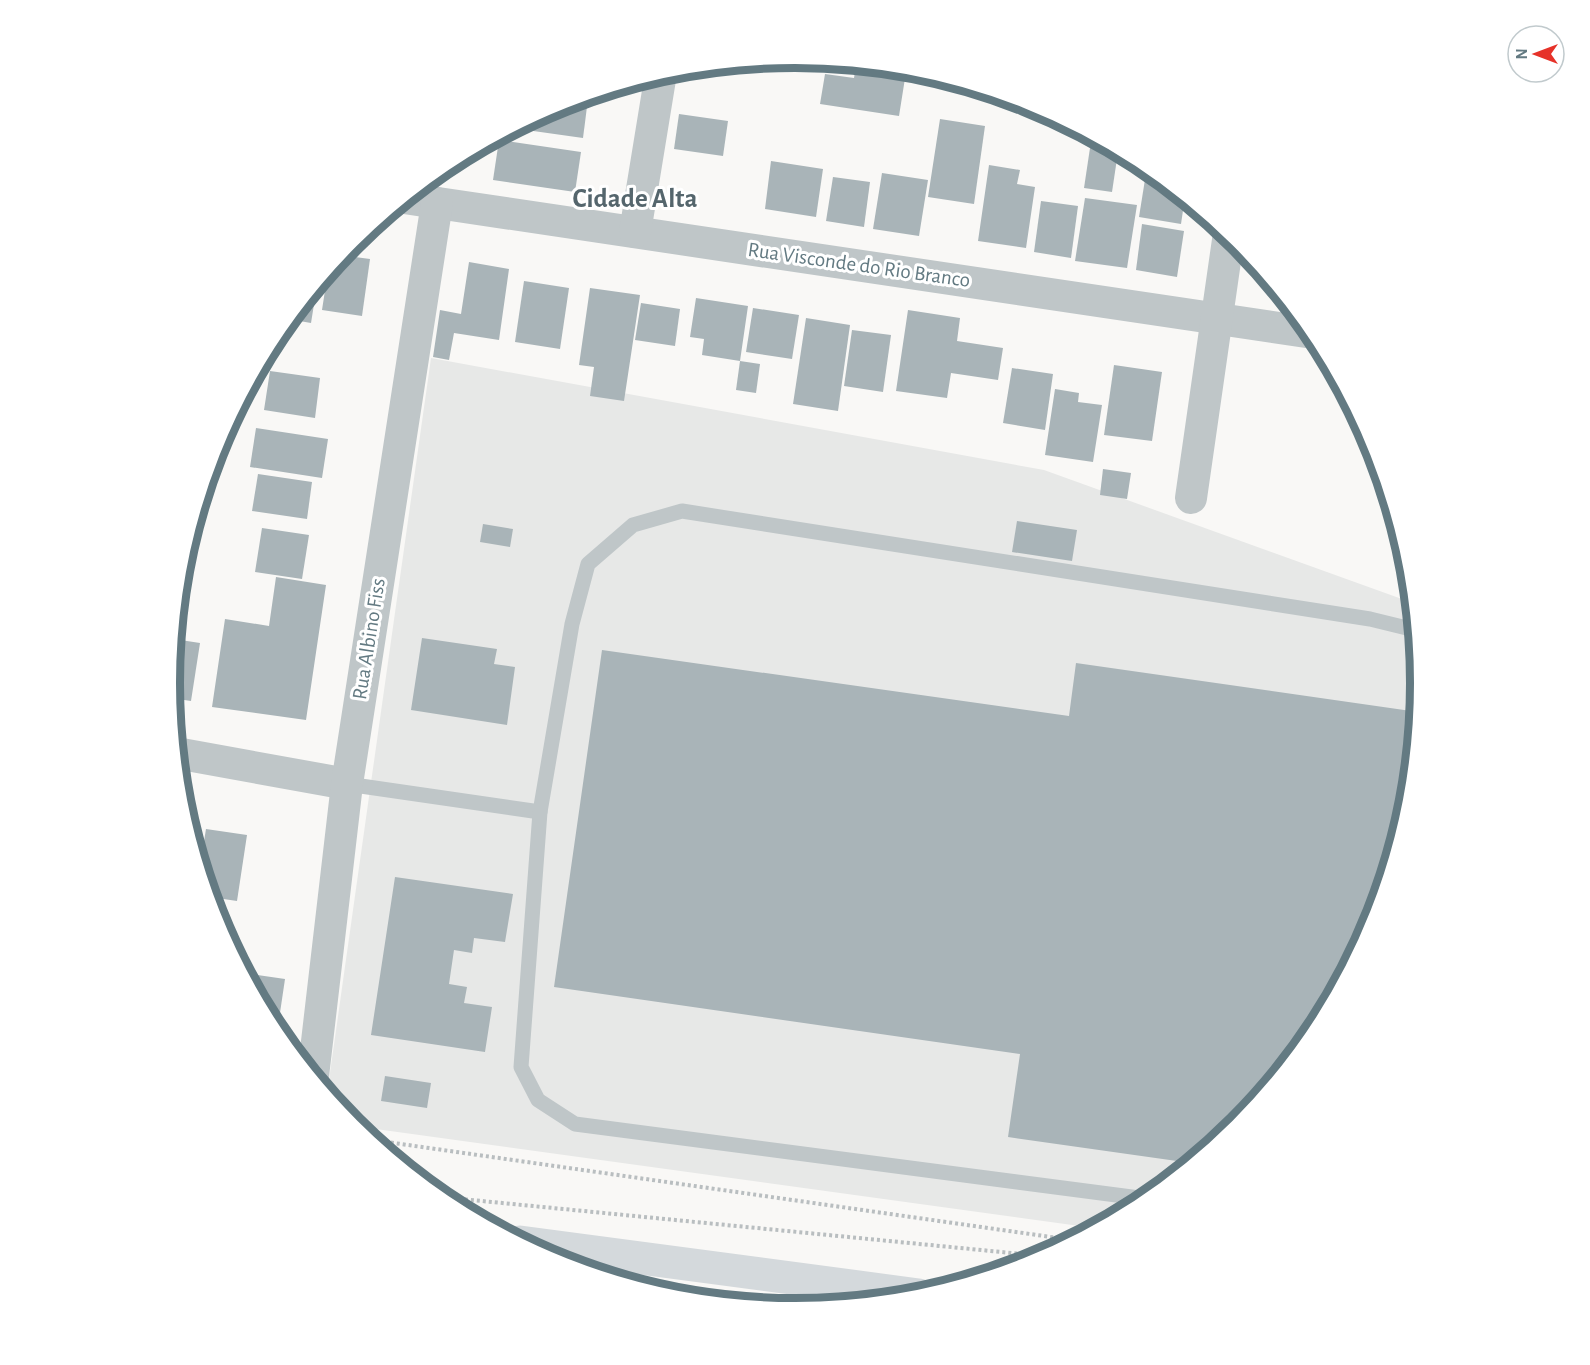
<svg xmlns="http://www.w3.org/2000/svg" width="1590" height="1365" viewBox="0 0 1590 1365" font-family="'Alegreya Sans',sans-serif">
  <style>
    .built { fill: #e7e8e7 }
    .building { fill: #a9b4b8 }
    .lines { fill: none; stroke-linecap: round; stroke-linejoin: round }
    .path { stroke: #b9bec0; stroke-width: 4; stroke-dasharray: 3 3; stroke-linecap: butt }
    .lane { stroke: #bfc6c8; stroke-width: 15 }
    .street { stroke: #bfc6c8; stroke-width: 32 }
    .secondary { stroke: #d4d9dc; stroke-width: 33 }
    .labels { text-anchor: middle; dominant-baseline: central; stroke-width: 6; stroke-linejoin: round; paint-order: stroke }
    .street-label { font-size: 21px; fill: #637a82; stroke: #fff }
    .district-label { font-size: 27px; font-weight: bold; fill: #55666d; stroke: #fff }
    .rim { fill: none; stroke: #637a82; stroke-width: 8 }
  </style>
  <rect width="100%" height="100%" fill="#f9f8f6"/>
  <path class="built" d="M431,358L1044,470L1413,603L1420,683L1408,805L1373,922L1315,1030L1237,1125L1142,1203L1094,1228L354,1126L327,1094Z"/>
  <g class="building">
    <path d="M856,65L906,72L899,116L820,104L825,74L854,78Z"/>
    <path d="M579,98L588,99L583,138L512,128L556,104Z"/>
    <path d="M679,114L728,121L723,156L674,149Z"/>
    <path d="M940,119L985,126L974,204L928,197Z"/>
    <path d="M499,140L581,152L575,192L493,180Z"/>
    <path d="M1090,148L1118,152L1112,192L1084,188Z"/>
    <path d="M771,161L823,169L816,217L765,209Z"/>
    <path d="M989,165L1020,170L1017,184L1035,187L1026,248L978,241Z"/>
    <path d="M1147,167L1185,197L1181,224L1139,217Z"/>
    <path d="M882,173L928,180L919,236L873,229Z"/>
    <path d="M833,177L870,182L864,227L826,221Z"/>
    <path d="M1085,198L1137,205L1127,268L1075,261Z"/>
    <path d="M1041,201L1078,206L1071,258L1034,252Z"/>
    <path d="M1142,224L1184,231L1177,277L1136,270Z"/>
    <path d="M340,255L370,259L362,316L322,310L328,271Z"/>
    <path d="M469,262L509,269L499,340L454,333L449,360L433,357L440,310L461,314Z"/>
    <path d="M321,278L319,293L316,292L311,323L288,319Z"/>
    <path d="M524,281L569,288L560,349L515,342Z"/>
    <path d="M590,288L640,295L624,401L590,396L594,367L579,365Z"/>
    <path d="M696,298L748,306L740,361L702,355L704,339L690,337Z"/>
    <path d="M641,303L680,309L675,346L635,340Z"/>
    <path d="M753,308L799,315L792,359L746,352Z"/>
    <path d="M908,310L960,318L957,341L1003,348L998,380L951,373L947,398L896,391Z"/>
    <path d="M806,318L850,325L838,411L793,404Z"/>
    <path d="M852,330L891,335L883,392L844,386Z"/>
    <path d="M740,361L760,364L756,393L736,390Z"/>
    <path d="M1114,365L1162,372L1152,441L1104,435Z"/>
    <path d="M1012,368L1053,374L1045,430L1003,423Z"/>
    <path d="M270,371L320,378L315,418L264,410Z"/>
    <path d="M1055,389L1079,393L1078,402L1102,405L1093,462L1045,455Z"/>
    <path d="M256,428L328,439L322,478L250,467Z"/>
    <path d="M221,436L217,467L210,466L217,443Z"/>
    <path d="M1103,469L1131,473L1127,499L1100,495Z"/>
    <path d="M258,474L312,482L307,519L252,511Z"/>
    <path d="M1017,521L1077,530L1072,561L1012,552Z"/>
    <path d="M483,524L513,529L510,547L480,542Z"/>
    <path d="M262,528L309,535L302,579L255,572Z"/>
    <path d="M276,577L326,585L306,720L212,707L225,619L269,626Z"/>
    <path d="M422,638L497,649L494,664L515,667L507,725L411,710Z"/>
    <path d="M174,639L200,643L191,701L171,698L170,682Z"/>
    <path d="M602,650L1069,716L1076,663L1418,712L1408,805L1373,922L1315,1030L1237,1125L1191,1163L1008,1137L1020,1054L554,987Z"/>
    <path d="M206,829L247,835L237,901L210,897L200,866Z"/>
    <path d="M395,877L513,894L505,942L474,938L472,953L454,950L449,984L467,987L464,1003L492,1007L485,1052L371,1035Z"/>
    <path d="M244,973L285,979L277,1033L275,1030Z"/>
    <path d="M385,1076L431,1083L427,1108L381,1101Z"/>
  </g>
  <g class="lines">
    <g class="path">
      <path d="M373,1140L1072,1240"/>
      <path d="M441,1197L1042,1256"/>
    </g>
    <g class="lane">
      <path d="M347,784L540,812"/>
      <path d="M1147,1199L575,1124L538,1100L521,1067L540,812L572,624L588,564L633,525L682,511L1370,619L1415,630"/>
    </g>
    <g class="street">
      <path d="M404,198L1313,333"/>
      <path d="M635,232L661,73"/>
      <path d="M1191,498L1229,233"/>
      <path d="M176,753L347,784"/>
      <path d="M313,1076L347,784L437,203"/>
    </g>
    <path class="secondary" d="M520,1242L919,1295"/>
  </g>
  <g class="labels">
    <g class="street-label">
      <text transform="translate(859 265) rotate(8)">Rua Visconde do Rio Branco</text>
      <text transform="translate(369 639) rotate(-81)">Rua Albino Fiss</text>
    </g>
    <g class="district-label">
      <text x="635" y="198">Cidade Alta</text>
    </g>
  </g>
  <path d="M0 0H1590V1365H0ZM180 683a615 615 0 1 1 1230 0a615 615 0 1 1-1230 0Z" fill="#fff" fill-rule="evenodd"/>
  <path class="rim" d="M180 683a615 615 0 1 1 1230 0a615 615 0 1 1-1230 0Z"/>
  <g transform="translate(1536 54) rotate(270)"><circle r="28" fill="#ffffff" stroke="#c1cacd" stroke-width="1.5"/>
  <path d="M0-4.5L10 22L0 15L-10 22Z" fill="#e63229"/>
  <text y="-9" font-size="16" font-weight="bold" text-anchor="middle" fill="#637a82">N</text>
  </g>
</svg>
